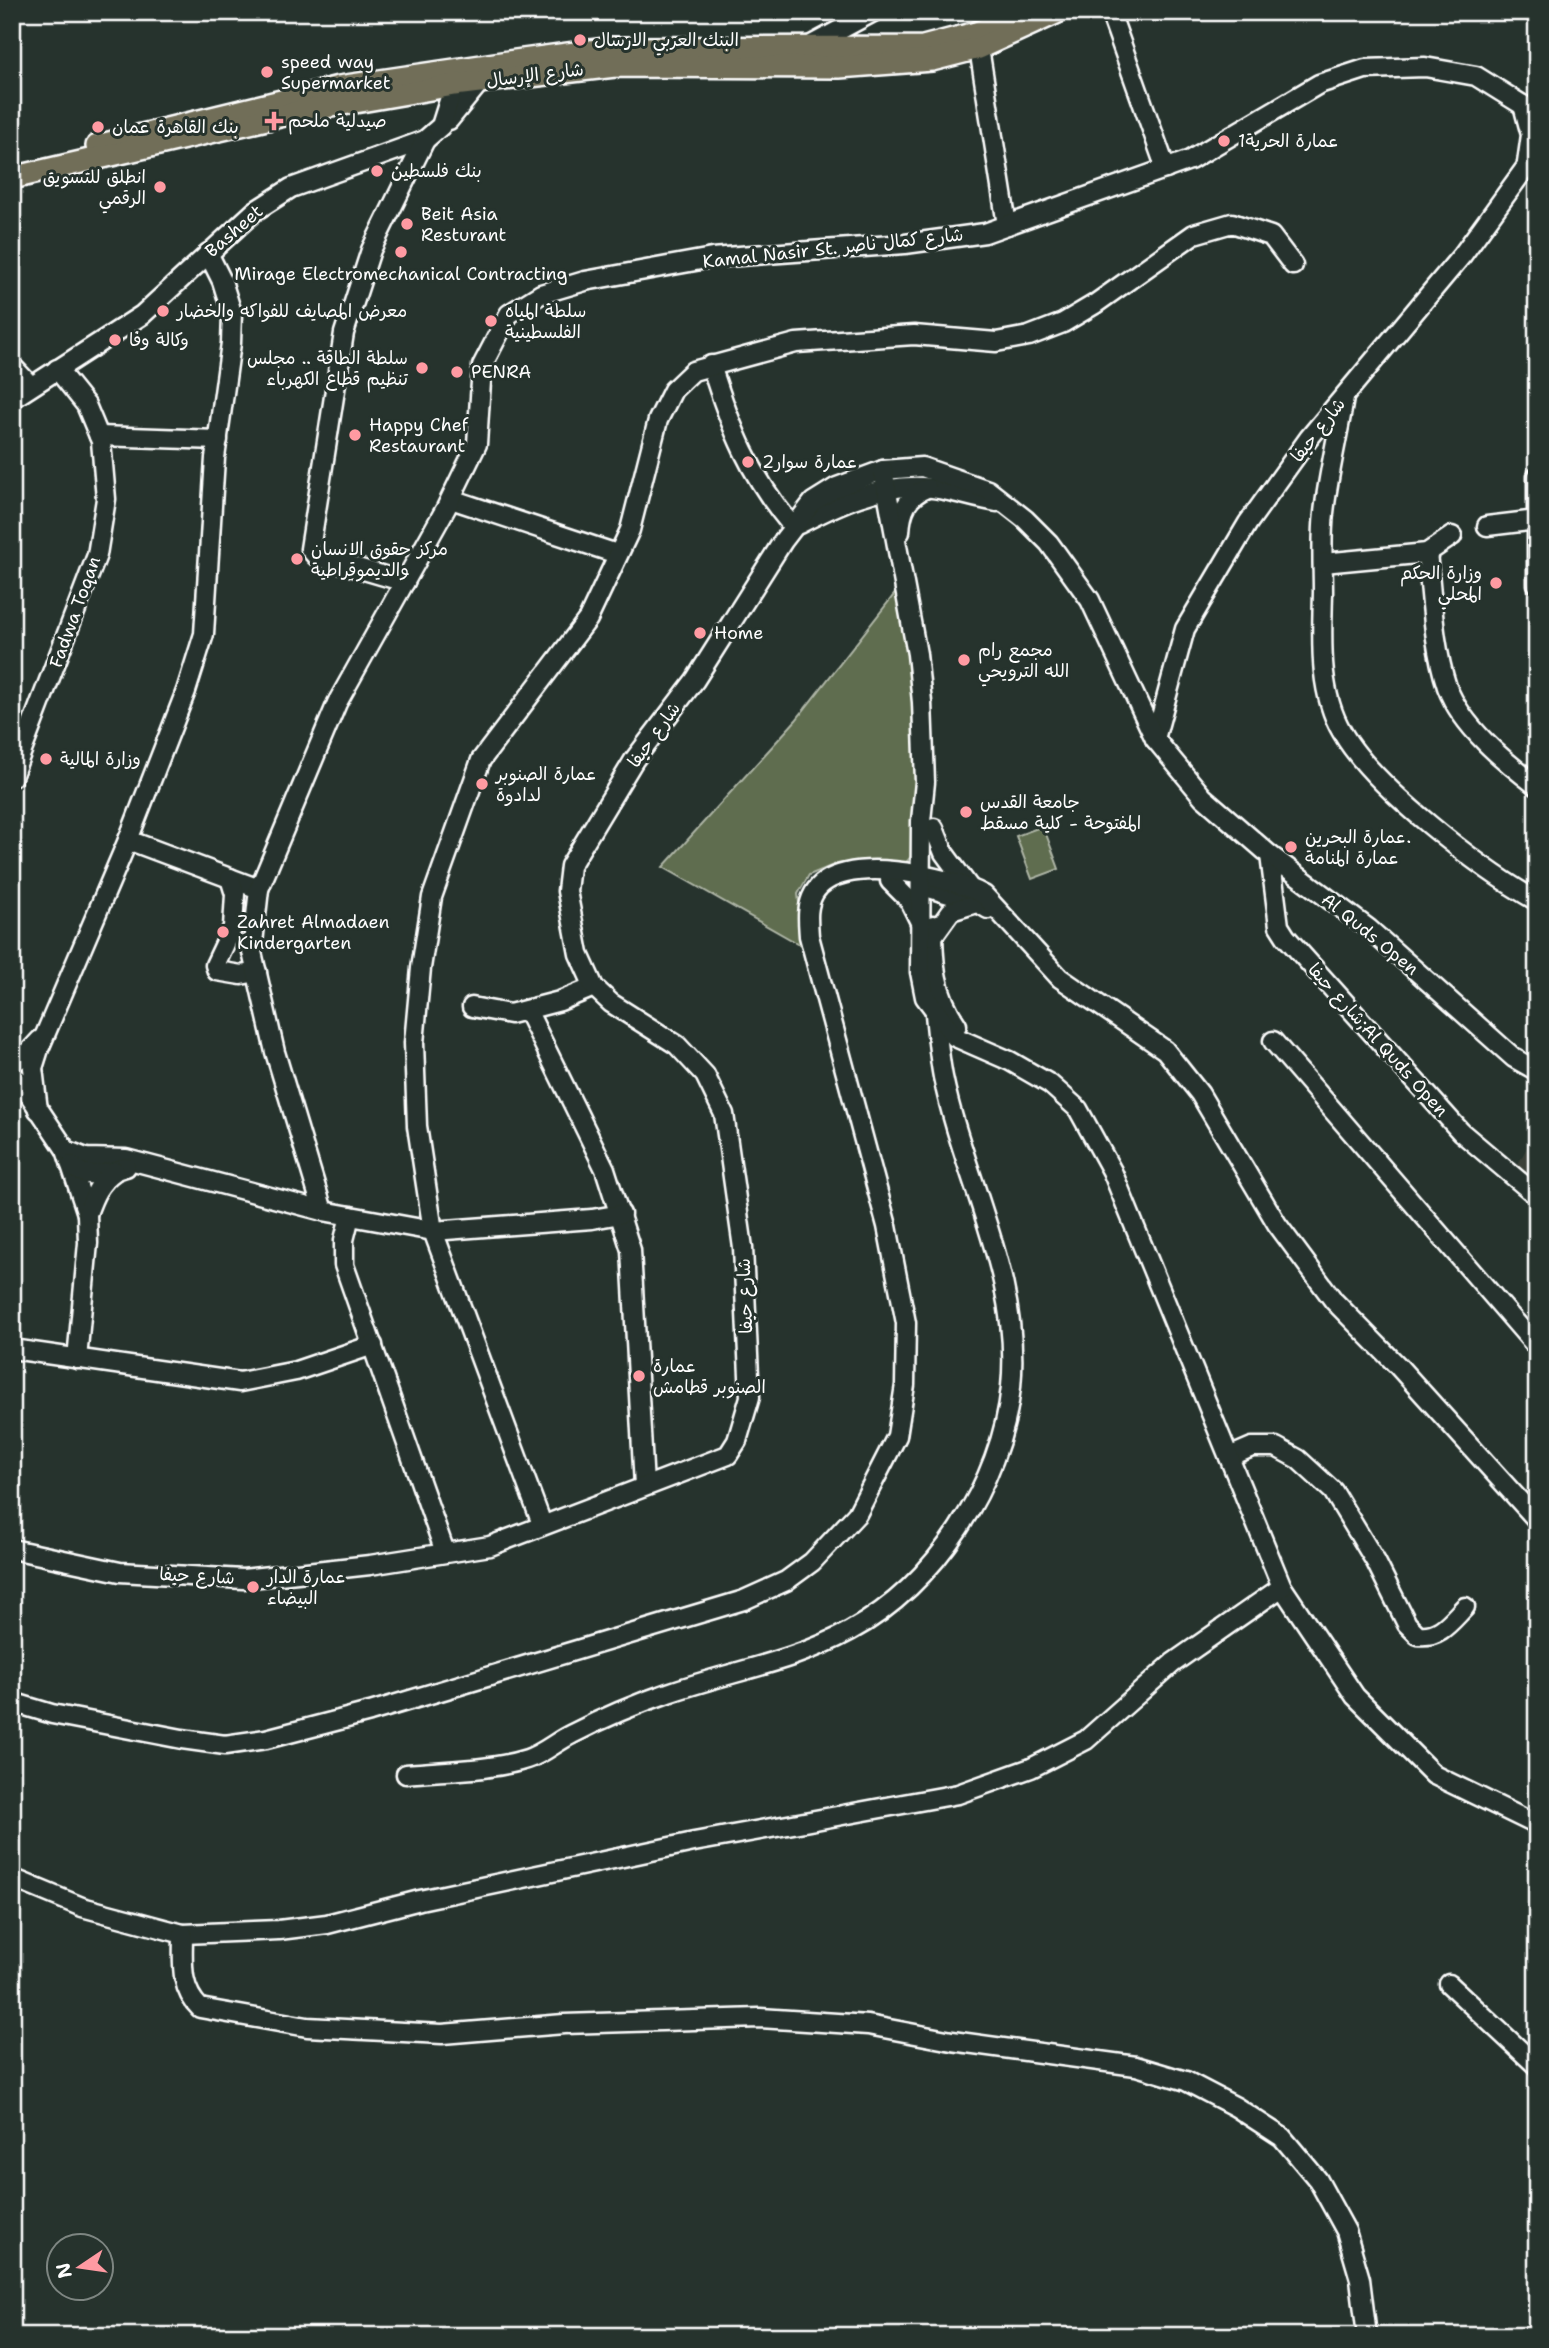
<svg xmlns="http://www.w3.org/2000/svg" width="1549" height="2348" viewBox="0 0 1549 2348" font-family="'Shantell Sans','Playpen Sans Arabic',sans-serif">
  <style>
    .built { fill: #3a4138 }
    .green { fill: #5f6d4f; stroke: #afb6a7; stroke-width: 2 }
    .lines { fill: none; stroke-linecap: round; stroke-linejoin: round }
    .minor-casing { stroke: #fff; stroke-width: 23 }
    .major-casing { stroke: #fff; stroke-width: 26 }
    .minor { stroke: #26332d; stroke-width: 18 }
    .major { stroke: #716e59; stroke-width: 21 }
    .poi-dot { fill: #ff9aa2; stroke: #26332d; stroke-width: 2.5 }
    .labels { text-anchor: middle; dominant-baseline: central; stroke-width: 6; stroke-linejoin: round; paint-order: stroke }
    .poi-label { font-size: 18px; fill: #fff; stroke: #26332d; text-anchor: start }
    .street-label { font-size: 18px; fill: #fff; stroke: #26332d }
  </style>
  <rect width="100%" height="100%" fill="#26332d"/>
  <filter id="ink" filterUnits="userSpaceOnUse"><feTurbulence type="fractalNoise" baseFrequency=".0143" numOctaves="2"/><feDisplacementMap in="SourceGraphic" scale="14" xChannelSelector="R" yChannelSelector="G"/><feConvolveMatrix kernelMatrix="1 2 1 2 8 2 1 2 1" color-interpolation-filters="sRGB"/></filter>
  <g filter="url(#ink)">
    <path class="built" d="M1537,1129V1186L1516,1168Z"/>
    <g class="green">
      <path d="M904,582L919,675L922,843L900,870L891,871L873,860L836,864L809,875L798,894L804,947L663,867L796,720Z"/>
      <path d="M1043,826L1059,869L1032,879L1016,836Z"/>
    </g>
    <g class="lines">
      <defs>
        <g id="minor">
          <path d="M1110,12L1166,169"/>
          <path d="M808,47L873,12"/>
          <path d="M979,48L1007,225"/>
          <path d="M1523,105L1531,135L1527,163"/>
          <path d="M449,120L480,82"/>
          <path d="M711,365C731,429 750,476 793,527"/>
          <path d="M12,366L30,385"/>
          <path d="M1344,398C1338,436 1328,475 1324,513C1321,539 1323,566 1323,592C1322,638 1318,691 1342,732C1373,787 1482,870 1537,901"/>
          <path d="M12,399L142,315L255,211L291,188L425,140L441,126L454,85"/>
          <path d="M99,436L218,440"/>
          <path d="M1537,477V584"/>
          <path d="M451,499L617,554"/>
          <path d="M799,524C838,504 877,485 922,487C947,488 972,498 997,502"/>
          <path d="M1487,526L1537,520"/>
          <path d="M900,532C901,511 907,496 927,488"/>
          <path d="M1427,553C1432,596 1433,645 1447,687C1462,727 1504,761 1537,786"/>
          <path d="M1323,563L1427,553L1452,536"/>
          <path d="M405,582L316,556L310,549L344,333L371,250L425,140"/>
          <path d="M1155,739L1185,629L1248,523L1309,438L1463,254L1537,152"/>
          <path d="M12,777L97,555L106,499L101,441L86,405L57,369"/>
          <path d="M934,828L944,853L969,887"/>
          <path d="M128,840L259,889"/>
          <path d="M1270,855L1279,926L1286,937L1461,1132L1537,1196"/>
          <path d="M230,878L235,894L233,927L215,965L217,971L241,975L257,972"/>
          <path d="M890,881L909,900L919,920"/>
          <path d="M932,889L978,903L988,909"/>
          <path d="M933,925C933,963 935,993 957,1025"/>
          <path d="M933,936L951,911L977,903"/>
          <path d="M472,1007L510,1014L560,1001L594,987"/>
          <path d="M527,1010L605,1169L631,1250L644,1486"/>
          <path d="M1273,1041L1537,1347"/>
          <path d="M12,1063L26,1055L40,1040"/>
          <path d="M12,1075L20,1081L66,1150L87,1214L88,1243L77,1359"/>
          <path d="M38,1110L33,1068L39,1049L128,840L186,691L204,634L215,458L231,343L232,313L222,281L208,253"/>
          <path d="M66,1150L86,1158L126,1159L323,1211L433,1231L592,1219L621,1214"/>
          <path d="M71,1165C86,1181 106,1173 126,1167"/>
          <path d="M323,1211L275,1052L252,952L259,889L337,703L446,508L477,444L482,366L509,314L541,294L585,281L712,258L905,244L985,233L1190,160L1319,84L1365,69L1425,67L1476,76L1537,114"/>
          <path d="M87,1214C93,1197 99,1182 115,1171"/>
          <path d="M350,1216L344,1240V1265L445,1552"/>
          <path d="M12,1349L240,1382L296,1371L373,1345"/>
          <path d="M1229,1457L1252,1447H1276L1298,1459L1333,1491L1376,1562L1407,1624L1418,1635C1440,1638 1451,1621 1465,1607"/>
          <path d="M542,1524L433,1231L417,1126L414,1043L421,968L432,897L481,760L588,619L630,530L658,420L673,390L693,371L796,343L914,335L996,342L1029,336L1063,323L1095,304L1194,234L1232,223L1271,236L1293,265"/>
          <path d="M12,1549L120,1572L243,1579L370,1565L490,1546L728,1455L737,1441L750,1397L743,1248L724,1114L705,1075L677,1045L611,1003L594,987L579,954L567,891L570,866L634,760L695,680L783,541L813,502L837,487L883,470L922,467L988,490L1025,519L1049,543L1090,600L1155,739L1203,797L1270,855L1369,929L1514,1058L1537,1071"/>
          <path d="M1282,1587L1355,1696L1434,1775L1537,1825"/>
          <path d="M12,1702L52,1714L182,1739L225,1745L266,1739L370,1712L744,1600L786,1581L812,1562L857,1514L897,1436L905,1385L906,1323L887,1226L809,936C808,921 806,907 814,893C838,851 950,876 984,895L1060,978L1165,1050L1200,1094L1277,1224L1334,1301L1398,1366L1537,1520"/>
          <path d="M406,1774C445,1770 489,1771 527,1759C543,1754 557,1741 572,1734C603,1718 636,1704 668,1693C728,1672 794,1662 850,1631C935,1585 1001,1484 1011,1387C1022,1279 964,1180 943,1077C939,1056 937,1035 935,1014"/>
          <path d="M12,1878L82,1907L183,1934L279,1930L327,1924L420,1900L694,1842L958,1794L1031,1768L1086,1740L1173,1663L1282,1587L1112,1171L1078,1109L1050,1084L1010,1061L955,1037L925,997L920,972L921,821L925,782L922,702L917,654L883,470"/>
          <path d="M183,1934C183,1961 179,1988 200,2008L307,2027L442,2034L564,2024L760,2018L868,2025L952,2041L1136,2066L1186,2081L1236,2107L1282,2137L1318,2180L1346,2231L1360,2279L1367,2336"/>
          <path d="M1449,1984L1537,2066"/>
        </g>
        <g id="major">
          <path d="M97,146L339,87L515,61L613,48L923,47L976,33L1024,12"/>
          <path d="M12,178L297,112L454,85L615,66L839,67L932,60L979,48L1058,12"/>
        </g>
      </defs>
      <use href="#minor" class="minor-casing"/>
      <use href="#major" class="major-casing"/>
      <use href="#minor" class="minor"/>
      <use href="#major" class="major"/>
    </g>
  </g>
  <g class="poi-dot">
    <circle cx="580" cy="40" r="7"/>
    <circle cx="267" cy="72" r="7"/>
    <path d="M270.5 110.5h7v7h7v7h-7v7h-7v-7h-7v-7h7z"/>
    <circle cx="98" cy="127" r="7"/>
    <circle cx="1224" cy="141" r="7"/>
    <circle cx="377" cy="171" r="7"/>
    <circle cx="160" cy="187" r="7"/>
    <circle cx="407" cy="224" r="7"/>
    <circle cx="401" cy="252" r="7"/>
    <circle cx="163" cy="311" r="7"/>
    <circle cx="491" cy="321" r="7"/>
    <circle cx="115" cy="340" r="7"/>
    <circle cx="422" cy="368" r="7"/>
    <circle cx="457" cy="372" r="7"/>
    <circle cx="355" cy="435" r="7"/>
    <circle cx="748" cy="462" r="7"/>
    <circle cx="297" cy="559" r="7"/>
    <circle cx="1496" cy="583" r="7"/>
    <circle cx="700" cy="633" r="7"/>
    <circle cx="964" cy="660" r="7"/>
    <circle cx="46" cy="759" r="7"/>
    <circle cx="482" cy="784" r="7"/>
    <circle cx="966" cy="812" r="7"/>
    <circle cx="1291" cy="847" r="7"/>
    <circle cx="223" cy="932" r="7"/>
    <circle cx="639" cy="1376" r="7"/>
    <circle cx="253" cy="1587" r="7"/>
  </g>
  <g class="labels">
    <g class="poi-label">
      <text x="594" y="40">البنك العربي الارسال</text>
      <text x="281" y="62">speed way<tspan x="281" dy="21">Supermarket</tspan></text>
      <text x="288" y="121">صيدلية ملحم</text>
      <text x="112" y="127">بنك القاهرة عمان</text>
      <text x="1238" y="141">عمارة الحرية1</text>
      <text x="391" y="171">بنك فلسطين</text>
      <text x="146" y="177" text-anchor="end">انطلق للتسويق<tspan x="146" dy="21">الرقمي</tspan></text>
      <text x="421" y="214">Beit Asia<tspan x="421" dy="21">Resturant</tspan></text>
      <text x="401" y="274" text-anchor="middle">Mirage Electromechanical Contracting</text>
      <text x="177" y="311">معرض المصايف للفواكه والخضار</text>
      <text x="505" y="311">سلطة المياه<tspan x="505" dy="21">الفلسطينية</tspan></text>
      <text x="129" y="340">وكالة وفا</text>
      <text x="408" y="358" text-anchor="end">سلطة الطاقة .. مجلس<tspan x="408" dy="21">تنظيم قطاع الكهرباء</tspan></text>
      <text x="471" y="372">PENRA</text>
      <text x="369" y="425">Happy Chef<tspan x="369" dy="21">Restaurant</tspan></text>
      <text x="762" y="462">عمارة سوار2</text>
      <text x="311" y="549">مركز حقوق الانسان<tspan x="311" dy="21">والديموقراطية</tspan></text>
      <text x="1482" y="573" text-anchor="end">وزارة الحكم<tspan x="1482" dy="21">المحلي</tspan></text>
      <text x="714" y="633">Home</text>
      <text x="978" y="650">مجمع رام<tspan x="978" dy="21">الله الترويحي</tspan></text>
      <text x="60" y="759">وزارة المالية</text>
      <text x="496" y="774">عمارة الصنوبر<tspan x="496" dy="21">لدادوة</tspan></text>
      <text x="980" y="802">جامعة القدس<tspan x="980" dy="21">المفتوحة - كلية مسقط</tspan></text>
      <text x="1305" y="837">عمارة البحرين.<tspan x="1305" dy="21">عمارة المنامة</tspan></text>
      <text x="237" y="922">Zahret Almadaen<tspan x="237" dy="21">Kindergarten</tspan></text>
      <text x="653" y="1366">عمارة<tspan x="653" dy="21">الصنوبر قطامش</tspan></text>
      <text x="267" y="1577">عمارة الدار<tspan x="267" dy="21">البيضاء</tspan></text>
    </g>
    <g class="street-label">
      <text transform="translate(535 75) rotate(-7)">شارع الإرسال</text>
      <text transform="translate(234 231) rotate(-41)">Basheet</text>
      <text transform="translate(833 248) rotate(-6)">Kamal Nasir St. شارع كمال ناصر</text>
      <text transform="translate(1318 430) rotate(-52)">شارع حيفا</text>
      <text transform="translate(75 612) rotate(-70)">Fadwa Toqan</text>
      <text transform="translate(654 735) rotate(-54)">شارع حيفا</text>
      <text transform="translate(1370 934) rotate(39)">Al Quds Open</text>
      <text transform="translate(1378 1040) rotate(48)">شارع حيفا;Al Quds Open</text>
      <text transform="translate(745 1296) rotate(-92)">شارع حيفا</text>
      <text transform="translate(197 1576) rotate(3)">شارع حيفا</text>
    </g>
  </g>
  <rect width="1549" height="2348" fill="none" stroke="#26332d" stroke-width="42"/>
  <rect x="21" y="21" width="1507" height="2306" fill="none" stroke="#fff" stroke-width="2.5" filter="url(#ink)"/>
  <g transform="translate(80 2267) rotate(257)"><circle r="33" fill="#26332d" stroke="#7d8581" stroke-width="2"/>
  <path d="M0-5L12 26L0 18L-12 26Z" fill="#ff9aa2"/>
  <text y="-10" font-size="19" font-weight="bold" text-anchor="middle" fill="#ffffff">N</text>
  </g>
</svg>
